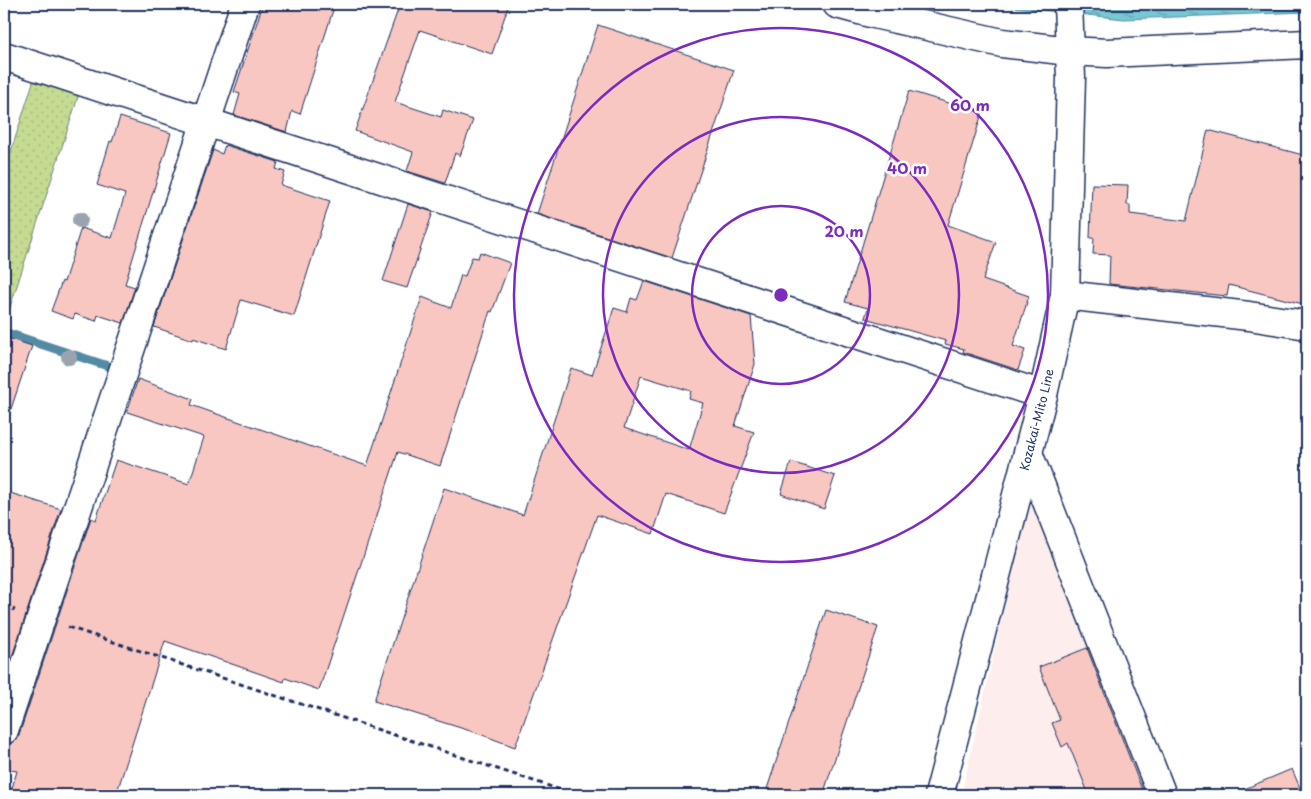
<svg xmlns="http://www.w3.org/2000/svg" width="1311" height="799" viewBox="0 0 1311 799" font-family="'Playpen Sans',sans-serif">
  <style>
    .built { fill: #fdeeed }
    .grass { fill: url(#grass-dots); stroke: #708578 }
    .water { fill: url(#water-ripples); stroke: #538ba4 }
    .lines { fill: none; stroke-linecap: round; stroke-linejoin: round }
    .stream { stroke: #538ba4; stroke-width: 9 }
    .building { fill: #f8c7c2; stroke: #1b2f5e; fill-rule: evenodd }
    .minor-casing { stroke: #1b2f5e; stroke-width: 31 }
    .major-casing { stroke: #1b2f5e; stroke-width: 31 }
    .path { stroke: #1b2f5e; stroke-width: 3; stroke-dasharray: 5 4; stroke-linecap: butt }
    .minor { stroke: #fff; stroke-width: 28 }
    .major { stroke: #fff; stroke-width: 28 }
    .tree { fill: #99a4ae }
    .ring { fill: none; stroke: #7b2cbf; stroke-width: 2.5 }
    .labels { text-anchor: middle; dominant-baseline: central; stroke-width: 5; stroke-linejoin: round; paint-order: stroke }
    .street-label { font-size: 12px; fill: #1b2f5e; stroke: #fff }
    .centre { fill: #7b2cbf; stroke: #fff; stroke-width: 2.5 }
    .ring-label { font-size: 15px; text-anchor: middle; font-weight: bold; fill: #7b2cbf; stroke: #fff; stroke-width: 5; stroke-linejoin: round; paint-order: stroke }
  </style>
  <defs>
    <pattern id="grass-dots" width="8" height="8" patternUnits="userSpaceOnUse" patternTransform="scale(1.25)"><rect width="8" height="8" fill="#c4db91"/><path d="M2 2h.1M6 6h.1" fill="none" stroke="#a8bc7f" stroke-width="1.8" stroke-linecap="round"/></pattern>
    <pattern id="water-ripples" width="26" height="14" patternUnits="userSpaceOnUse" patternTransform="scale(1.25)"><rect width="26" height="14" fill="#78c8d2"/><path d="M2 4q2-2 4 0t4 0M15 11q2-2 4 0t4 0" fill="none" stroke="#62a3ae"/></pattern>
  </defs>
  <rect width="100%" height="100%" fill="#fff"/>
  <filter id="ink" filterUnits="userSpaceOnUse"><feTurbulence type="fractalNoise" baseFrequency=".02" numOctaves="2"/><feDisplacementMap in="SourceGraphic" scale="10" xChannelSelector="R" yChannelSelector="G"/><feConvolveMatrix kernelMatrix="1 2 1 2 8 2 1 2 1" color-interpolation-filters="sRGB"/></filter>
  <g filter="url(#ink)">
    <path class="built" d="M1032,488L1153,795H961Z"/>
    <path class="grass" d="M34,79L79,94L4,326V173Z"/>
    <path class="water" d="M986,4H1307V12L1124,19Z"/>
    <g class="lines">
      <path class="stream" d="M4,332L114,368"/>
    </g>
    <g class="building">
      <path d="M263,4H335L300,114L292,111L287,132L234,115L240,94L234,92Z"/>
      <path d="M400,4H509L492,54L420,30L395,102L441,117L443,110L473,120L460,156L455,153L445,183L407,171L413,152L355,131Z"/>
      <path d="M598,25L734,70L672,258L537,214Z"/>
      <path d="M909,91L982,113L948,225L996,242L983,280L1029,296L1013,346L1025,350L1018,370L963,352L964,349L945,344L946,341L865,318L868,308L845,302Z"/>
      <path d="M120,117L171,133L125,284L135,287L123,323L98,315L96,321L75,314L73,319L51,311L62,281L64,282L81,228L112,238L125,194L97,185L110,141L112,142Z"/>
      <path d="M1208,130L1307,156V305L1229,285L1227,296L1109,284L1110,255L1093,254L1094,238H1090L1092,184L1128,185L1127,205H1130V214L1186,221Z"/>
      <path d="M225,145L278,162L276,169L285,172L281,185L330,201L294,316L241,300L226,349L193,338V340L154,327L213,150L222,154Z"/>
      <path d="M408,204L433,212L407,288L383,281Z"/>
      <path d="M480,252L510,263L492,312L490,311L440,466L398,452L319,690L285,678L284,682L165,641L116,795H10L17,771L4,769V745L14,742L19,735L91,518L96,520L116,460L189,484L204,437L127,412L138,379L193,399L191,405L367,466L422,297L451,308L461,275L465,276L472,257L478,258Z"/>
      <path d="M644,281L751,316L755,364L735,426L754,432L724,513L666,494L653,534L597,515L515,747L477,733L374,701L444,488L523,515L571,368L592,375L614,308L627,312L631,298L637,300ZM641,376L691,391L689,399L703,403L689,450L624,428Z"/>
      <path d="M4,337L32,346L8,418L4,417Z"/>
      <path d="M791,462L835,476L824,509L781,494Z"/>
      <path d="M4,491L61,509L4,681Z"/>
      <path d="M826,610L878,627L823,795H765Z"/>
      <path d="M1087,648L1144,795H1089L1068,743L1062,747L1052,723L1060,720L1039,667Z"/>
      <path d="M1292,769L1303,795H1230Z"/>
    </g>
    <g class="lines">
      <defs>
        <g id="minor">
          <path d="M837,4L874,14L1002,43L1069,51L1107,53L1307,44"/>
          <path d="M4,56L1043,395"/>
          <path d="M1065,295L1249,316L1307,325"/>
          <path d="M1028,453L1162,795"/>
          <path d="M4,730L245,4"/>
        </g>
        <g id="major">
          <path id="s1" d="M939,795L1043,395L1065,295L1071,78L1068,4"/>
        </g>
      </defs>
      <use href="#minor" class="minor-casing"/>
      <use href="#major" class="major-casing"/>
      <g class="path">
        <path d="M4,606L15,610"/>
        <path d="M68,627L576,795"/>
      </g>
      <use href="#minor" class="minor"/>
      <use href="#major" class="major"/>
    </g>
    <g class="tree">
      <circle cx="80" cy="220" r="8"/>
      <circle cx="69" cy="357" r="8"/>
    </g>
  </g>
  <g class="ring">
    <circle cx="781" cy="295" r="89"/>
    <circle cx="781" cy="295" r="178"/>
    <circle cx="781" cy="295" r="267"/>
  </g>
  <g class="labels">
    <g class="street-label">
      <text stroke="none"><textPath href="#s1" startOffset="388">Kozakai-Mito Line</textPath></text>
    </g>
  </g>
  <circle cx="781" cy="295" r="8" class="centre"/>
  <g class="ring-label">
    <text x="970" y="111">60 m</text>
    <text x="907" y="174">40 m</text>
    <text x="844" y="237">20 m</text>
  </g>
  <rect width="1311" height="799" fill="none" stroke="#fff" stroke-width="20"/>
  <rect x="10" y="10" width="1291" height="779" fill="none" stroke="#1b2f5e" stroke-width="2" filter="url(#ink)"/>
</svg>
